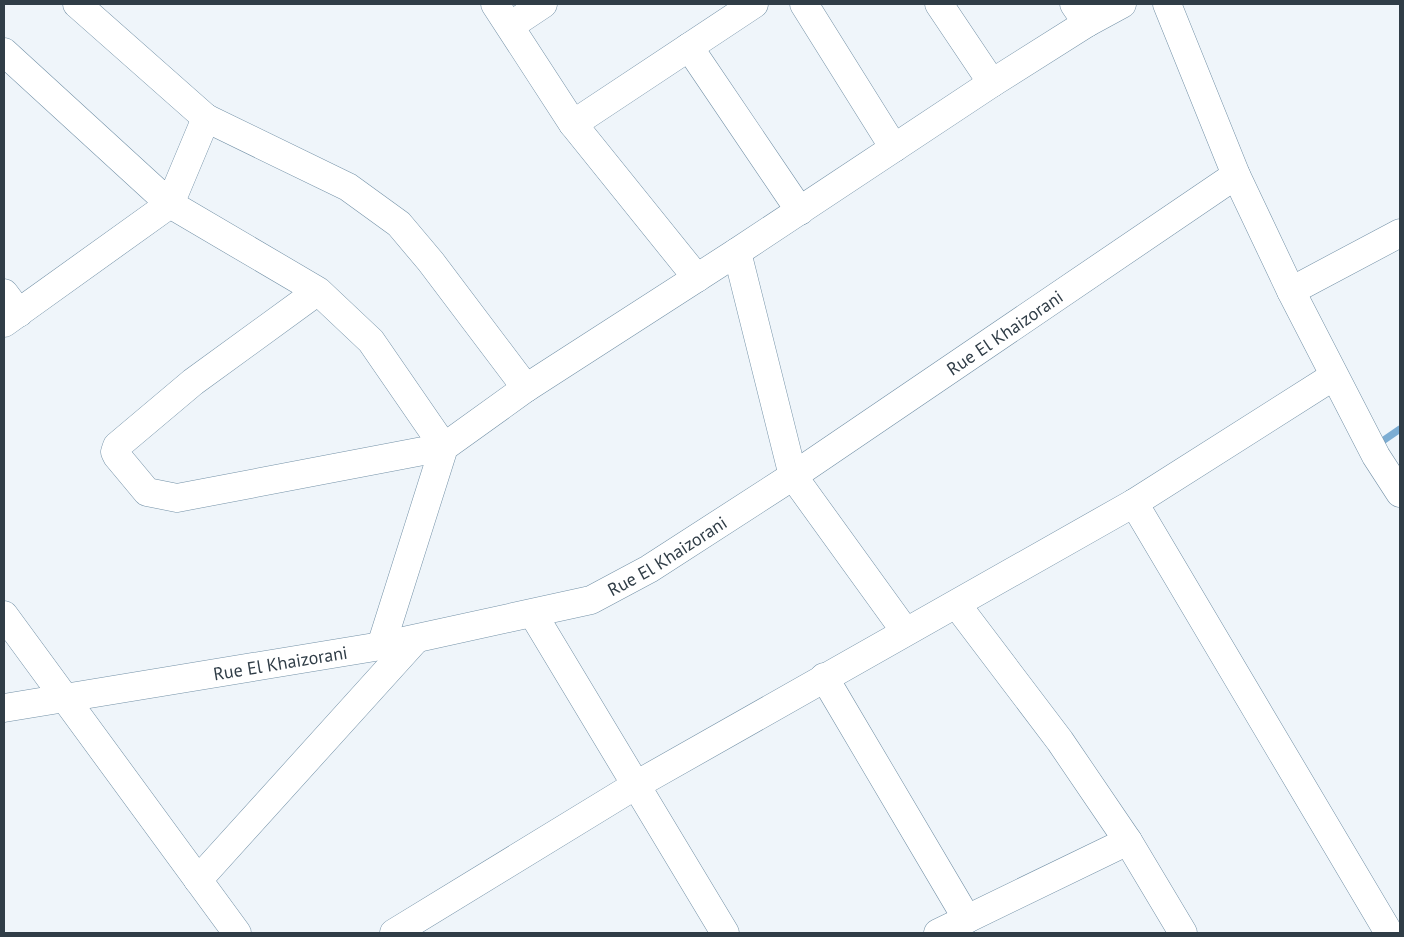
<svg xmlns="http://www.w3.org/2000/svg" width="1404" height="937" viewBox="0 0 1404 937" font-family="'PT Sans',sans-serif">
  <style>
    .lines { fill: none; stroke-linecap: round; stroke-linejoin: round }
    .stream { stroke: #7cadd3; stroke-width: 7 }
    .minor-casing { stroke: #7391a7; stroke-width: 29 }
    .minor { stroke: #fff; stroke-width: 28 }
    .labels { text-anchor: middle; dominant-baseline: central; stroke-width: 4; stroke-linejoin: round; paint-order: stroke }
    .street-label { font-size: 18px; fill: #303d47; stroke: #fff }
  </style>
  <rect width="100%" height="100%" fill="#eff5fa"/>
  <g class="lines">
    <path class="stream" d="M1384,440L1400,429"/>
    <defs>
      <g id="minor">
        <path d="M77,4L206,118L348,187L399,224L431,262L526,388L444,447L381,646"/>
        <path d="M495,4L573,124L697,278"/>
        <path d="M804,4L894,148"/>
        <path d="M939,4L992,83"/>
        <path d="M1167,4L1236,175L1291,291L1376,456L1400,493"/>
        <path d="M1087,23L1122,4"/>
        <path d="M510,26L543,4"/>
        <path d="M689,47L800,211"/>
        <path d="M4,52L170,204L206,118"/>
        <path d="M573,124L754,4"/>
        <path d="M737,252L793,476L905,631"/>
        <path d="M1291,291L1400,233"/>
        <path d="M4,293L19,313"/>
        <path d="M4,323L170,204L318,291L193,382L117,446L115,452L117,456L147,492L177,498L444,447L371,341L318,291"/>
        <path d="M526,388L737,252L992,83L1087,23L1074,4"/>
        <path d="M1134,503L1389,933"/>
        <path d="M957,605L1060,741L1128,841L1183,933"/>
        <path d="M533,614L725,933"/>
        <path d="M4,615L237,933"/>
        <path d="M824,677L967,919"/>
        <path id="s1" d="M4,708L381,646L591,600L649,569L793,476L1236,175"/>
        <path d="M198,880L416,639"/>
        <path d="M394,933L636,785L1134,503L1334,376"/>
        <path d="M938,933L1128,841"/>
      </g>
    </defs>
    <use href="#minor" class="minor-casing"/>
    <use href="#minor" class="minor"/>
  </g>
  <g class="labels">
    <g class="street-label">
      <text stroke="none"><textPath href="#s1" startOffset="1090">Rue El Khaizorani</textPath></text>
      <text stroke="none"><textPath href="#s1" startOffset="685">Rue El Khaizorani</textPath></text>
      <text stroke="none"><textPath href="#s1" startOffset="280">Rue El Khaizorani</textPath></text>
    </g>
  </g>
  <rect width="1404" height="937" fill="none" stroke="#303d47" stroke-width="10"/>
</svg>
